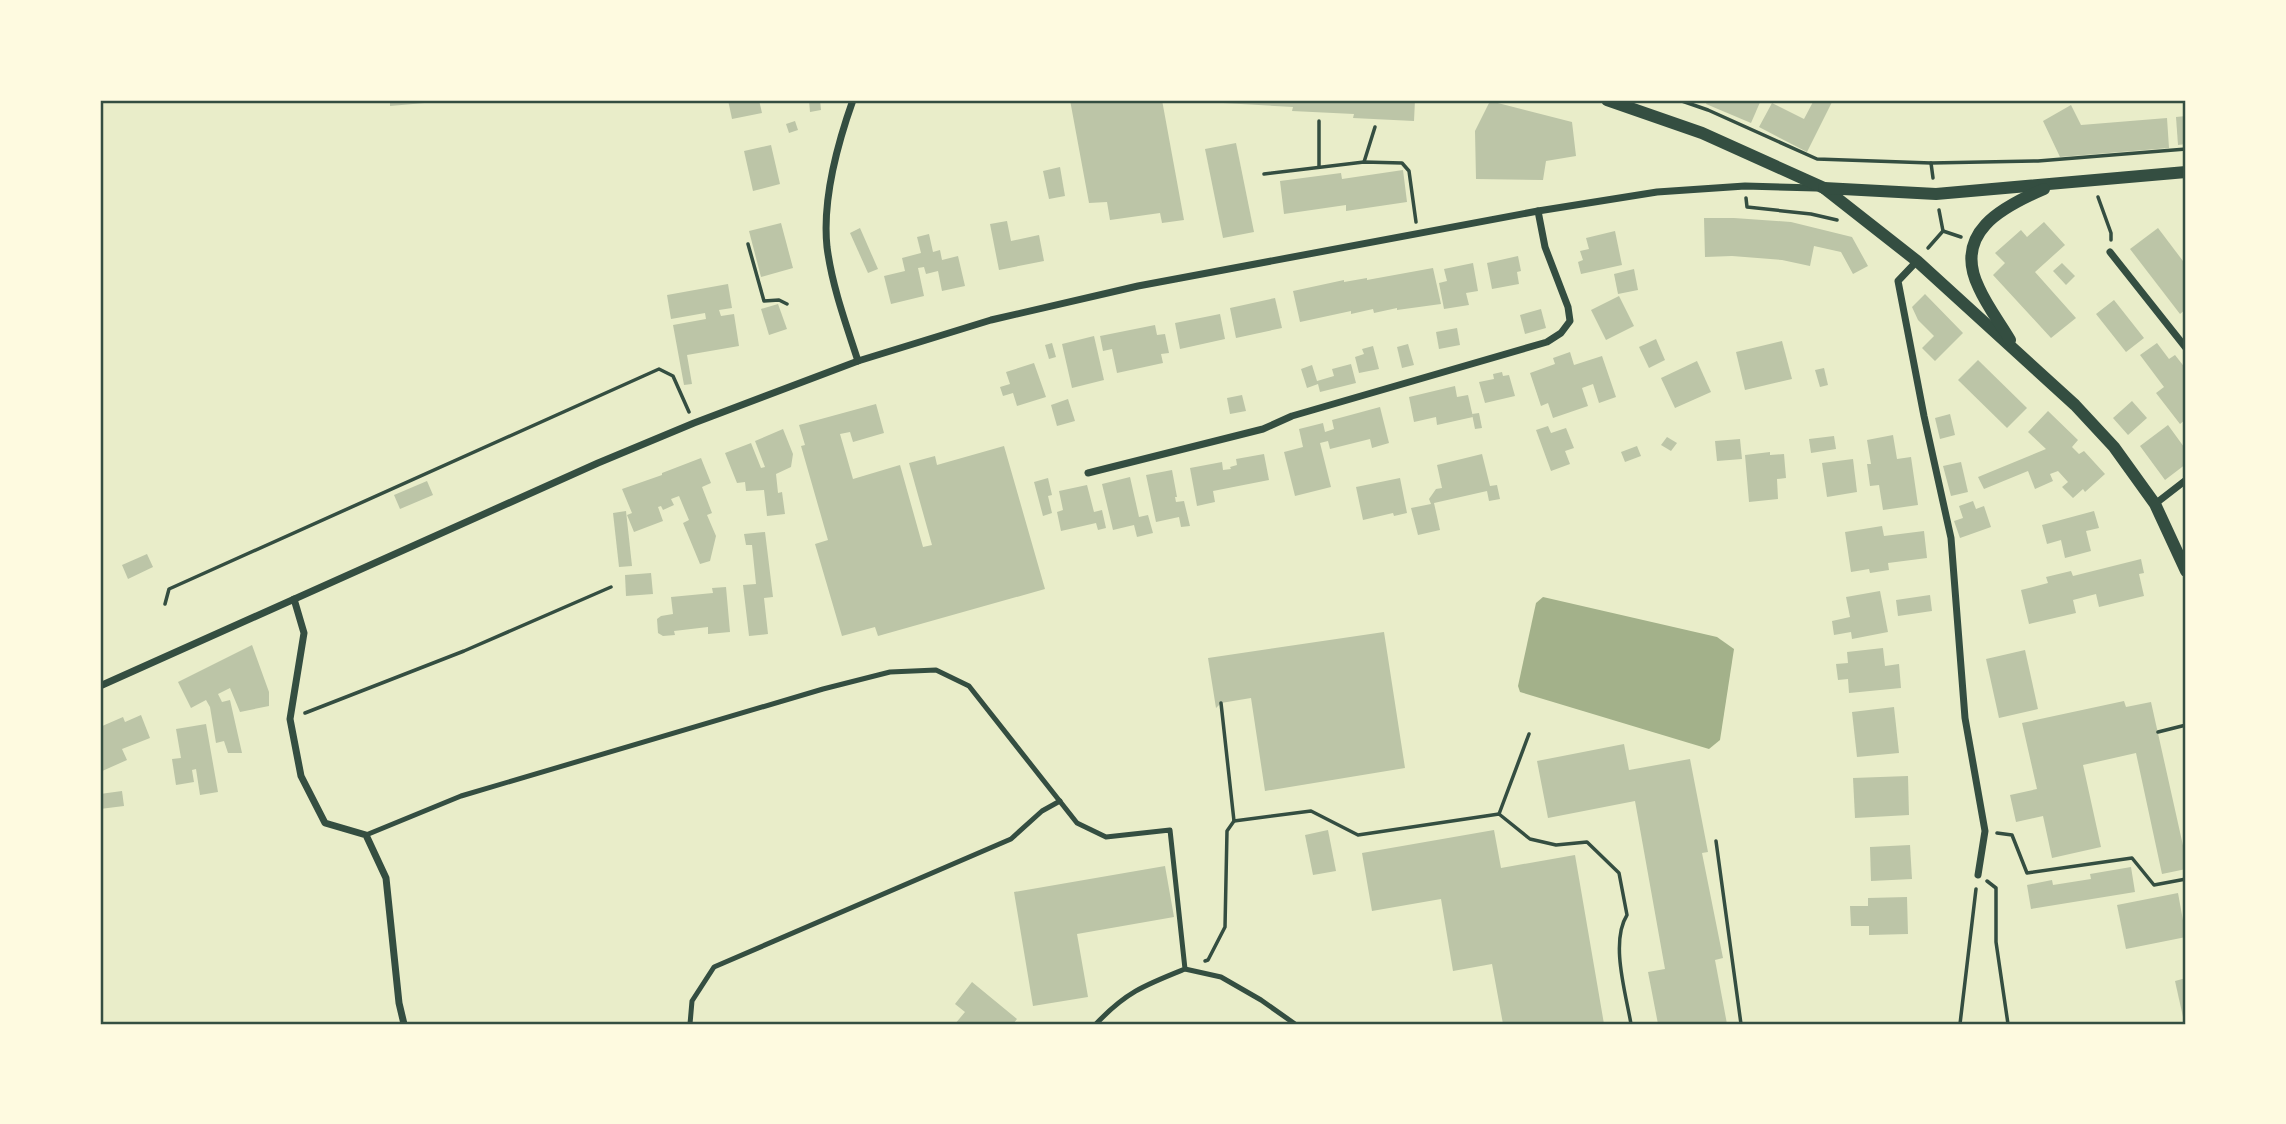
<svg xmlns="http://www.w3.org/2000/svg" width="2286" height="1124" viewBox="0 0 2286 1124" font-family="'Fira Sans Condensed',sans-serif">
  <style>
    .water { fill: #a3b18a }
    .building { fill: #bcc5a7 }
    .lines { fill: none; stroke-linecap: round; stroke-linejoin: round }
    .path { stroke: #344e41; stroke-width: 3.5 }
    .service { stroke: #344e41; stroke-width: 5 }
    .minor { stroke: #344e41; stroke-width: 7 }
    .tertiary { stroke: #344e41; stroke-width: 12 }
    .neatline { fill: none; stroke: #344e41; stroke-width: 2.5 }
  </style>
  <rect width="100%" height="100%" fill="#e9edc9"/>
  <path class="water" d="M1543,597L1717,637L1734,649L1720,740L1709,749L1520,692L1518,686L1536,603Z"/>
  <g class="building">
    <path d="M390,100H436V102L390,106Z"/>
    <path d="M728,100H759L762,113L732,119Z"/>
    <path d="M809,100H820L821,110L810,112Z"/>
    <path d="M1070,100H1162L1184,220L1162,223L1160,213L1110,220L1107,202L1089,203Z"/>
    <path d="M1223,100H1415L1414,121L1353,118L1354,114L1292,111L1293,107L1223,103Z"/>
    <path d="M1708,100H1761L1751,123L1706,104Z"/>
    <path d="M1814,100H1833L1807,152L1759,127L1772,103L1804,119Z"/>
    <path d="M1490,101L1572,122L1576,156L1546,161L1543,180L1476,179L1475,131Z"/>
    <path d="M2071,105L2081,125L2167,118L2169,148L2060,157L2043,121Z"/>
    <path d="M2186,116V144L2178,145L2176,117Z"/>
    <path d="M795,121L798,130L789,133L786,124Z"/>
    <path d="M1236,143L1254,232L1223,238L1205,149Z"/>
    <path d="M771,145L780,184L753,191L744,151Z"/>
    <path d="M1060,167L1065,196L1049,199L1043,171Z"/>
    <path d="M1403,170L1407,202L1346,211V205L1284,214L1280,181L1341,173L1342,179Z"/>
    <path d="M1704,218H1734L1791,222L1852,237L1868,266L1853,274L1841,252L1814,246L1810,266L1782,260L1732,256L1705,257Z"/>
    <path d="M1007,221L1011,241L1039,235L1044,261L999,270L990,224Z"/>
    <path d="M2044,222L2065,245L2035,272L2076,318L2051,338L1993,275L2005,263L1995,253L2021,230L2027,237Z"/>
    <path d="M781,223L793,268L761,277L749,231Z"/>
    <path d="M860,228L878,269L868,273L850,233Z"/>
    <path d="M2158,228L2186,265V309L2180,314L2130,249Z"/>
    <path d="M1615,231L1622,265L1581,274L1578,262L1583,260L1580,251L1589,249L1586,238Z"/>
    <path d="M929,234L933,252L940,250L942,260L958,256L965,286L942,291L938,271L926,274L924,267L918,268L924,296L891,304L884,276L905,271L902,258L921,253L917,237Z"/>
    <path d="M1518,256L1521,271L1517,272L1519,284L1492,289L1487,263Z"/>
    <path d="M1473,263L1478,291L1466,293L1469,305L1444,309L1439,283L1447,281L1444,269Z"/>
    <path d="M2062,263L2075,276L2066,285L2053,271Z"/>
    <path d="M1433,268L1441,304L1397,310V308L1374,313L1373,309L1351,314V311L1300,322L1293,291L1344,280V282L1367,278V280Z"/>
    <path d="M1634,269L1638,290L1618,294L1614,274Z"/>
    <path d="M728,284L732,308L719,310L721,316L734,314L739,346L687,355L692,384L684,385L673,325L706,319L705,313L671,319L667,295Z"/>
    <path d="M1925,294L1963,333L1935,361L1922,348L1934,336L1918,320L1912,307Z"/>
    <path d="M1619,296L1634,326L1606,340L1591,310Z"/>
    <path d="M1275,298L1282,328L1236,338L1230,308Z"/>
    <path d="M2114,300L2144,338L2126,352L2096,314Z"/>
    <path d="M778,304L787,329L769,335L761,309Z"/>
    <path d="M1541,309L1546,328L1525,334L1520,315Z"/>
    <path d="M1220,314L1225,339L1180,349L1175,323Z"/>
    <path d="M1155,325L1157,335L1165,334L1169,353L1161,354L1163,363L1117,373L1112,349L1103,351L1100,336Z"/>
    <path d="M1457,328L1460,345L1439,349L1436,332Z"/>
    <path d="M1094,336L1104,380L1072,388L1062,344Z"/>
    <path d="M1656,339L1665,360L1649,368L1639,347Z"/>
    <path d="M1782,341L1792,379L1745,390L1736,352Z"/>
    <path d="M1052,343L1056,357L1049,359L1045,345Z"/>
    <path d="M2157,343L2169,359L2175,355L2186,369V419L2180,424L2156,393L2164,387L2140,355Z"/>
    <path d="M1408,344L1414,365L1402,368L1397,347Z"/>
    <path d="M1373,346L1379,369L1359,373L1355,357L1364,354L1362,349Z"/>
    <path d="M1570,352L1574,365L1602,356L1616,397L1599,403L1593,384L1582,388L1588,406L1553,418L1548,403L1541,406L1530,373L1555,364L1553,358Z"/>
    <path d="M1978,360L2027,408L2007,428L1958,380Z"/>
    <path d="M1697,361L1711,392L1675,408L1661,378Z"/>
    <path d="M1034,363L1046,397L1017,406L1013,393L1003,396L1000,387L1010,384L1006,372Z"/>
    <path d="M1351,364L1356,383L1320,392L1318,384L1307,388L1301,369L1312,365L1317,381L1334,376L1332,369Z"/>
    <path d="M1824,368L1828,385L1820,387L1815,370Z"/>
    <path d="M1502,372L1503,376L1509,375L1515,396L1485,403L1479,382L1494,379L1493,374Z"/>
    <path d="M1455,386L1457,397L1468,395L1473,417L1437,425L1436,417L1414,422L1409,397Z"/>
    <path d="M1242,395L1246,411L1230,414L1227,398Z"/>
    <path d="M1068,399L1075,421L1057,426L1051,405Z"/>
    <path d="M2132,401L2147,418L2128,435L2113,418Z"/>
    <path d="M876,404L884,433L853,442L850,432L840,434L853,479L900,465L923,547L932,545L909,463L935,456L937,465L1004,446L1045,589L878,636L875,627L842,636L815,544L828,540L801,446L805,445L799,425Z"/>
    <path d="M1380,407L1389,443L1372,448L1370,439L1330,449L1328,441L1320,443L1331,487L1295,496L1284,452L1303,447L1299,429L1323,423L1325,432L1334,429L1332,420Z"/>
    <path d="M2048,411L2078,440L2072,447L2079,454L2084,451L2105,474L2085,492L2083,489L2073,498L2062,487L2068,482L2058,471L2050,474L2053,481L2035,489L2028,471L1984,489L1978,477L2046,449L2028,432Z"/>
    <path d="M1479,413L1482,428L1475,429L1472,414Z"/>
    <path d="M1950,414L1955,435L1940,439L1935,418Z"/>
    <path d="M2168,425L2184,447L2186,445V464L2165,480L2140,446Z"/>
    <path d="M1548,426L1551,433L1566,428L1574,448L1565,451L1570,464L1551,471L1536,430Z"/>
    <path d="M783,429L793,454L791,467L776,474L778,493L782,492L785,514L767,516L764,490L746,491L745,482L737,483L725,453L751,443L761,468L765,467L755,441Z"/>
    <path d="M1893,435L1897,459L1911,457L1918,505L1883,510L1879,485L1870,486L1867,464H1871L1867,440Z"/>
    <path d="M1834,436L1836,449L1811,453L1809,439Z"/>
    <path d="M1667,437L1677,443L1671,451L1661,445Z"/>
    <path d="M1740,439L1742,459L1717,461L1715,441Z"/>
    <path d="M1637,446L1641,456L1625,462L1621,452Z"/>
    <path d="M1770,452V455L1784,454L1786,478L1777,479L1778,499L1749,502L1745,455Z"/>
    <path d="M1264,454L1269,480L1213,491L1215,502L1197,506L1190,468L1222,462L1223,470L1231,469L1230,467L1237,465L1236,459Z"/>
    <path d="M1482,454L1490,486L1497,485L1500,499L1489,501L1487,491L1434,503L1440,530L1418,535L1411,508L1431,504L1429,499L1436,489L1442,488L1437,465Z"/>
    <path d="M701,458L711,483L702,487L712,513L707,515L716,536L710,561L700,564L683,523L689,520L679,496L671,499L674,505L663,510L661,506L658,507L663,521L634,532L627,515L632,513L622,489L662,475V473Z"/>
    <path d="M1853,459L1857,492L1827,497L1822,463Z"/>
    <path d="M1961,462L1968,492L1951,496L1943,466Z"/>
    <path d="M1172,470L1177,497H1175L1176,502L1184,501L1190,526L1181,527L1179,517L1156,522L1146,475Z"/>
    <path d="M1130,477L1139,517L1148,515L1153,533L1137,537L1134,525L1113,530L1102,484Z"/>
    <path d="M1048,478L1052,495L1048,496L1052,513L1043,516L1034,482Z"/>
    <path d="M1400,478L1407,513L1394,516L1393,513L1363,520L1356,487Z"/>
    <path d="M427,481L433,495L400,509L394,495Z"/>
    <path d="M1087,485L1094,512L1102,510L1106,528L1098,530L1096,523L1061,531L1057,512L1063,510L1059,491Z"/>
    <path d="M1973,501L1976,509L1984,506L1991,527L1960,538L1954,521L1963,518L1959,506Z"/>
    <path d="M626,511L632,566L619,567L613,513Z"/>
    <path d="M2094,511L2099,528L2086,531L2091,551L2065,558L2061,540L2047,544L2042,525Z"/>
    <path d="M1882,526L1884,536L1924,531L1927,558L1888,563L1889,570L1870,573L1869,569L1851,572L1845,532Z"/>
    <path d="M765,532L773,597L764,598L768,634L749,636L743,585L756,584L752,545H746L744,534Z"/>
    <path d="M147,554L153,567L128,579L122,565Z"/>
    <path d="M2141,559L2144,573L2139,574L2144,596L2099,607L2096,594L2073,600L2076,613L2029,624L2021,590L2048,583L2046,577L2071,571L2073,576Z"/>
    <path d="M651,573L653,594L626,596L625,575Z"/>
    <path d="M726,587L730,632L708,634V627L674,631L675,635L663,636L658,633L657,619L661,616L673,614L671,597L713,593L712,588Z"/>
    <path d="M1880,591L1888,632L1852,639L1851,632L1834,635L1832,621L1850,617L1846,597Z"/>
    <path d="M1930,595L1932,611L1898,616L1896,600Z"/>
    <path d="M1384,632L1405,768L1265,791L1251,698L1221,703L1216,708L1208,658Z"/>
    <path d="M252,645L269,692V706L240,712L230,688L218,694L222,702L230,700L242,753H228L224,741L216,743L210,707L206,700L191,708L178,682Z"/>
    <path d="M1883,648L1885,666L1899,664L1901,688L1849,693L1848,679L1838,680L1836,664L1848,663L1847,652Z"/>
    <path d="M2025,650L2038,709L1999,718L1986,659Z"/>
    <path d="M2124,701L2126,707L2151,702L2186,859V869L2162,874L2136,753L2083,765L2101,847L2052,858L2043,816L2016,822L2010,795L2037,789L2022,723Z"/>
    <path d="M1894,707L1899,753L1857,757L1852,712Z"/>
    <path d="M141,715L150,738L122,749L127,760L100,772V727L123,717L125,722Z"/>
    <path d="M206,724L218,792L200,795L196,769L192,770L194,782L176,785L172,759L181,758L176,729Z"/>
    <path d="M1624,744L1629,770L1690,759L1708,852L1702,853L1723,958L1715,960L1727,1024H1658L1648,972L1665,969L1635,801L1548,818L1537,761Z"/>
    <path d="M1908,776L1909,815L1855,818L1853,778Z"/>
    <path d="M122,791L124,806L100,809V794Z"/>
    <path d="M1328,830L1336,871L1313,875L1305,835Z"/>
    <path d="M1494,830L1501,868L1575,855L1604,1024H1503L1492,964L1453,971L1441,899L1372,911L1362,853Z"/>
    <path d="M1910,845L1912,879L1871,881L1870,847Z"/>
    <path d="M1165,866L1174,917L1077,934L1088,997L1033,1006L1014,892Z"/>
    <path d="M2131,867L2135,892L2031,909L2027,885L2052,880L2053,885L2091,879L2090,874Z"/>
    <path d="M2178,893L2186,937L2126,949L2117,905Z"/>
    <path d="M1907,897L1908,934L1869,935V926H1851L1850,906H1868V898Z"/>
    <path d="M2186,978V1016L2183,1017L2175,981Z"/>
    <path d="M972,982L1017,1019L1013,1024H955L965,1012L955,1004Z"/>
  </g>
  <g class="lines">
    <g class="path">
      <path d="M1679,100L1708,110L1817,159L1931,163L2038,161L2186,149"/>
      <path d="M1319,121V167"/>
      <path d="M1364,162L1375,127"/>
      <path d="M1931,163L1933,178"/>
      <path d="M1264,174L1364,162L1402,163L1409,171L1416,222"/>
      <path d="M2098,197L2111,233V240"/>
      <path d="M1746,198L1747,207L1811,214L1837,220"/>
      <path d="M1943,231L1961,237"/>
      <path d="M748,244L764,301L779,300L787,304"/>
      <path d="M1928,248L1943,231L1939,210"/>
      <path d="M165,604L169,589L659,369L673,376L689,412"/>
      <path d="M1221,703L1234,821L1311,811L1358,835L1499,814L1530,839L1556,845L1587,842L1619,873L1627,915C1610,942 1626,994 1631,1024"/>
      <path d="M305,713L464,651L611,587"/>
      <path d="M2158,732L2186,725"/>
      <path d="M1499,814L1529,734"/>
      <path d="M1997,833L2012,835L2027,873L2132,858L2154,885L2186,879"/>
      <path d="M1716,841L1741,1024"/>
      <path d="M1987,881L1996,888V942L2008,1024"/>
      <path d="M1205,961L1208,960L1225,927L1227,831L1234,821"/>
      <path d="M1960,1024L1976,889"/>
    </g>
    <g class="service">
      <path d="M366,835L461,796L823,689L890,672L936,670L969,686L1077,823L1106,837L1170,830L1185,969C1145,985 1126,992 1096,1024"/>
      <path d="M1185,969L1221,977L1261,1000L1295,1024"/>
      <path d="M690,1024L692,1001L714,967L1011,839L1042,811L1060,801"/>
    </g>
    <g class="minor">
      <path d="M853,100C837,145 822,199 827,247C832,286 846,324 858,361"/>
      <path d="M2110,252L2186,348"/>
      <path d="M1917,261L1898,281L1924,416L1951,538L1965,718L1985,831L1978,875"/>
      <path d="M1088,473L1263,429L1292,416L1547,342L1561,333L1570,321L1568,307L1545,247L1538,211"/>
      <path d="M2155,504L2186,480"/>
      <path d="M294,599L304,633L290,719L301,776L325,823L366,835L386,878L399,1003L404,1024"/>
      <path d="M100,686L598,463L694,423L858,361L991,320L1138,286L1538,211L1657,192L1745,186L1816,188"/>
    </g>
    <g class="tertiary">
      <path d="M1607,100L1702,133L1824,188L1917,261L2075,405L2114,447L2155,504L2186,571"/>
      <path d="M1824,188L1936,194L2186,172"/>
      <path d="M2010,340C2000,323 1987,306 1979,288C1952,233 2002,207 2044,189"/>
    </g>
  </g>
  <rect width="2286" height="1124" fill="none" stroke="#fefae0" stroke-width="203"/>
  <rect x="102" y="102" width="2082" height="921" class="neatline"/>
</svg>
